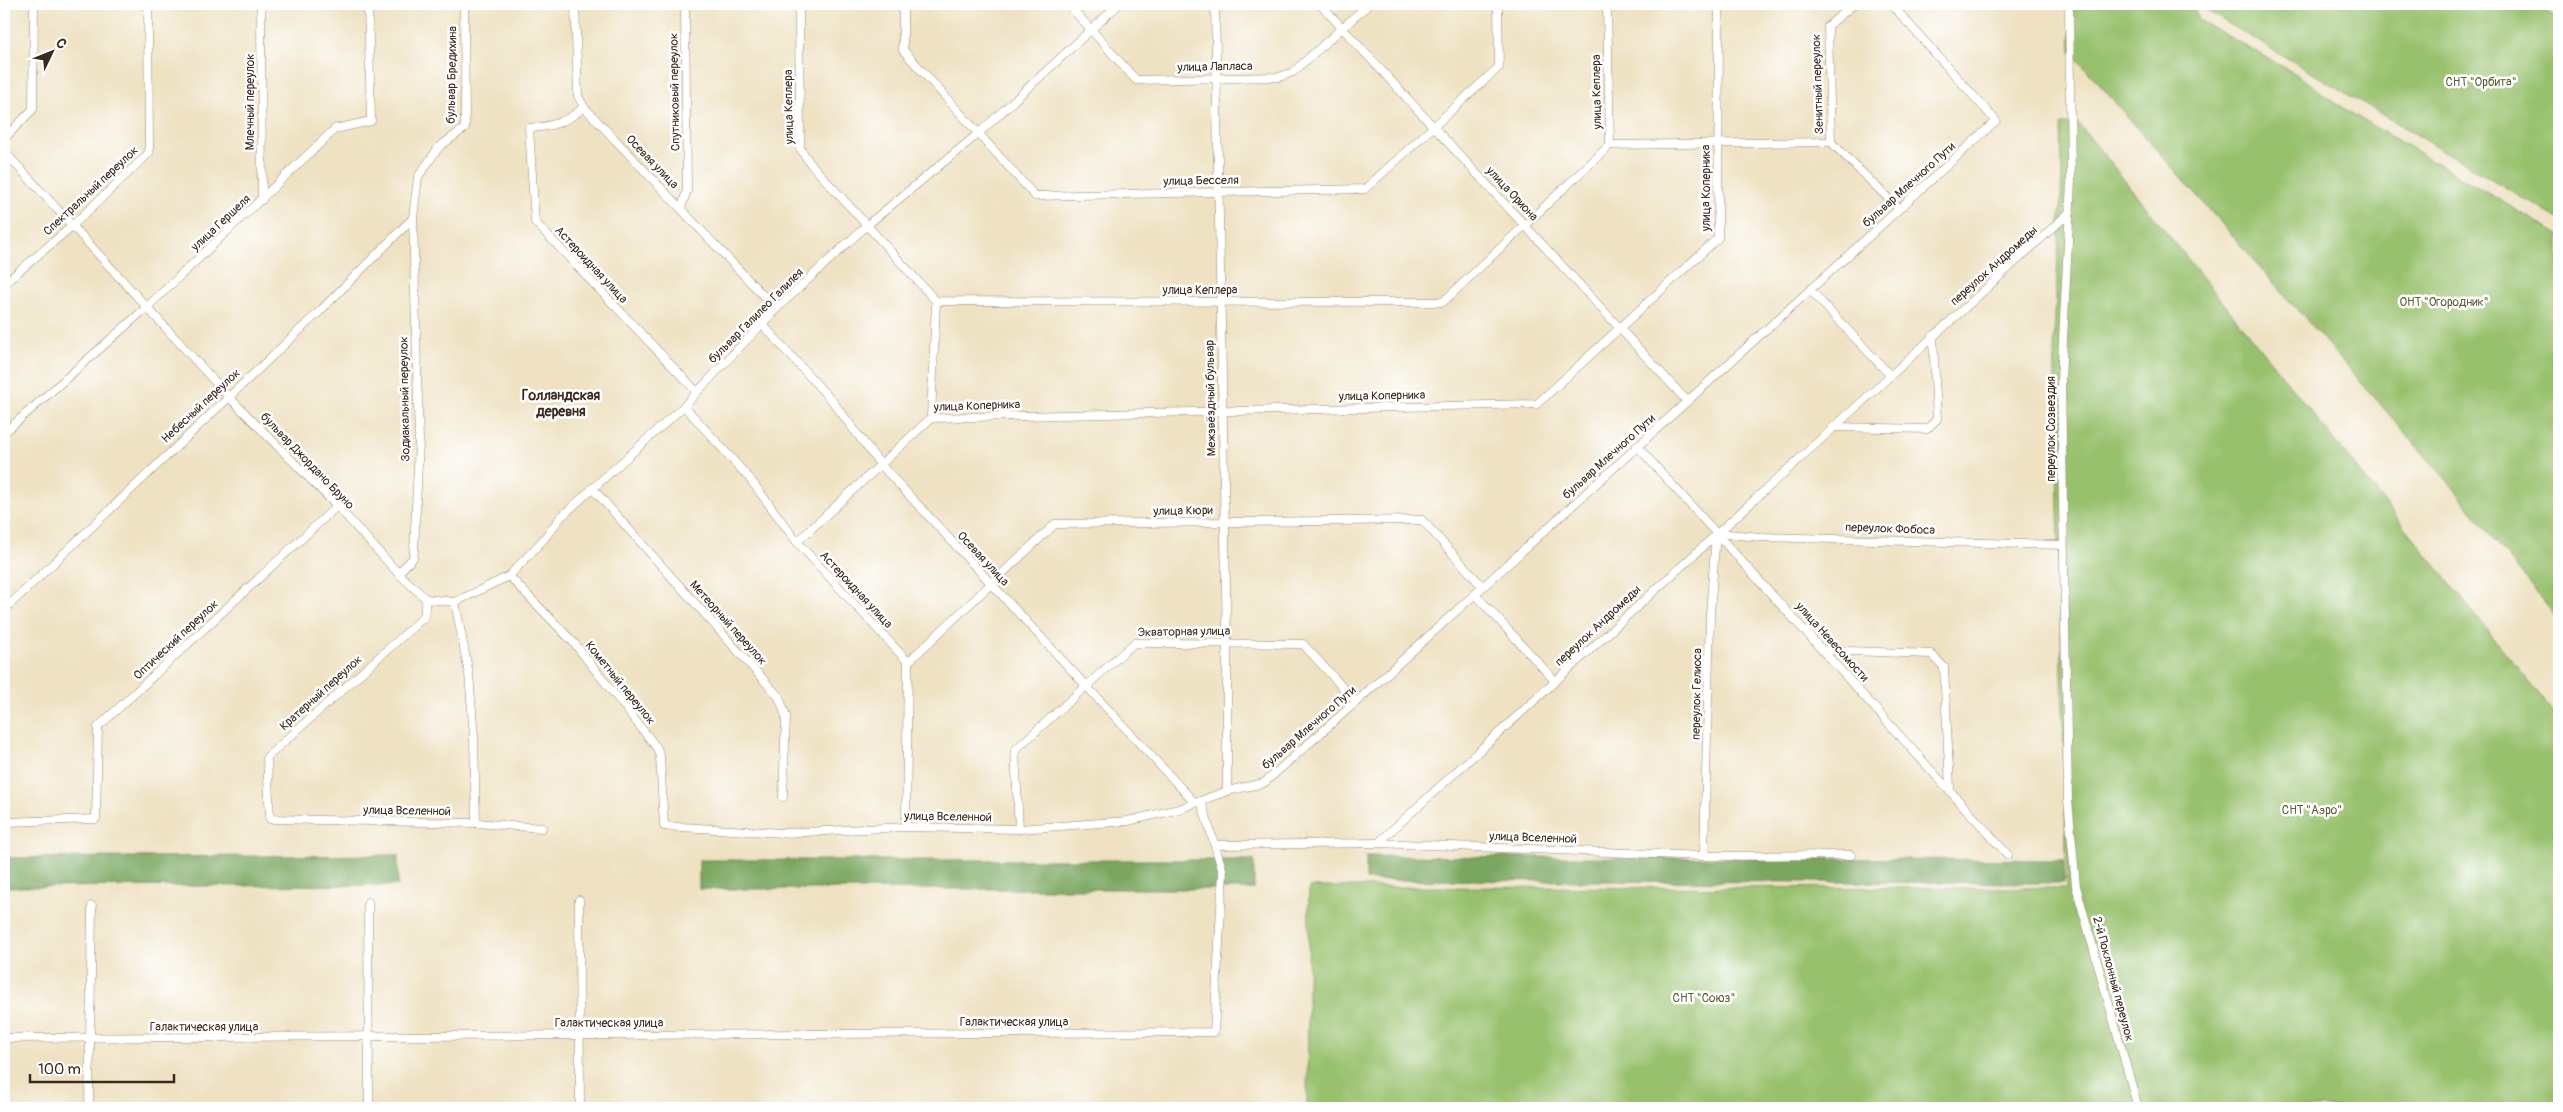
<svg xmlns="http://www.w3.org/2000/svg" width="2563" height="1112" viewBox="0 0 2563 1112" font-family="Pangolin,sans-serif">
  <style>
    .green { fill: #98c16d; stroke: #6a7646 }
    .forest { fill: #7aa760; stroke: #5a683f }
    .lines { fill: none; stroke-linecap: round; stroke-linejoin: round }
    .minor-casing { stroke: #958670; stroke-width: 9 }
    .minor { stroke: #fff; stroke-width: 8 }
    .labels { text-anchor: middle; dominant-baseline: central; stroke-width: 5; stroke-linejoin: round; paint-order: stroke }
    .street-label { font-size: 12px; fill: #3b2a1e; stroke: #fff }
    .park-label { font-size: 12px; fill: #5c5f3a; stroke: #fff }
    .neighbourhood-label { font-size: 14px; font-weight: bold; fill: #3b2a1e; stroke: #fff }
  </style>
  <rect width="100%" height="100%" fill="#fff"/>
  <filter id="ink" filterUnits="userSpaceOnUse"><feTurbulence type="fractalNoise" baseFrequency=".02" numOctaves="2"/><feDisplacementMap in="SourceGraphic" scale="10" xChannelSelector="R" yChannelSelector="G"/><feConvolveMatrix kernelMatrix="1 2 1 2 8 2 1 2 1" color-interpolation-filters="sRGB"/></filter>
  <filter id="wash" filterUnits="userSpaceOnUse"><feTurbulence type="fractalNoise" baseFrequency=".0096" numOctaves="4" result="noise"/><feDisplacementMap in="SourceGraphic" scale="20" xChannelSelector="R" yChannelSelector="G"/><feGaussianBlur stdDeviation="1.12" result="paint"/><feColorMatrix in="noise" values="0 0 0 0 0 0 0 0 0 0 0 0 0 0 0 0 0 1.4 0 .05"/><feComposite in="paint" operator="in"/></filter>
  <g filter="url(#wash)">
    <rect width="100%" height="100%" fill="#efe2c3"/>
    <g class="green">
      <path d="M2070,4H2193L2199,20L2296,74L2346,110L2559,235V621L2452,486L2071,52Z"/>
      <path d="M2206,4H2534L2559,19V219L2209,12Z"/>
      <path d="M2061,124H2079L2559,719V1108H1307L1309,887L2067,888L2054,336L2062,179Z"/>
    </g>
    <g class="forest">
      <path d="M398,855V885L4,887V858Z"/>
      <path d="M1366,856L2064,860V883L1366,880Z"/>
      <rect x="699" y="860" width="555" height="29"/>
    </g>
  </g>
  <g filter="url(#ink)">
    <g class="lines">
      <defs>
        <g id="minor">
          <path d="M261,4L262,200"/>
          <path d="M575,4L578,96L584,107L776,309"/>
          <path d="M799,4L800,148L810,163L936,301L1443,302L1610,145L1607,4"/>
          <path d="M903,4V50L1035,196L1365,189L1499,67L1498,4"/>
          <path d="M1068,4L1136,80L1279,77L1293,72L1369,4"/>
          <path d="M1215,4L1227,643V791"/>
          <path d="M1320,4L1687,401"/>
          <path d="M1854,4L1828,26L1831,142L1899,209"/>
          <path d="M2069,4L2071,181L2061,380L2068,800L2076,886L2138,1108"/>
          <path d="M2551,4L2559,9"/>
          <path d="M584,107C567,122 551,127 529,128L535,222L696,391"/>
          <path d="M4,139L33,109L34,4"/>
          <path d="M1610,145L1831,142"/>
          <path d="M4,151L228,396L337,506L398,573L426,599L455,602L509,576L543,540L561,517L684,406L776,309L866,226L979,133L1119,4"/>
          <path d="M681,208L687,191L685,4"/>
          <path d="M4,284L72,226L149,153L148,4"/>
          <path d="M1810,290L1890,375"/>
          <path d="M762,324L833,402L880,464L1195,803"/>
          <path d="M684,406L750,479L797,542L908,662L906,827"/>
          <path d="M931,418L936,301"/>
          <path d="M1833,427L1927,429L1937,419L1933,336"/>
          <path d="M4,433L146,308L335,129L371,121L368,4"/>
          <path d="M1637,446L2008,855"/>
          <path d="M592,488L779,697L786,716L783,797"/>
          <path d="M797,542L931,418L1537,404L1718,238L1719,4"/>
          <path d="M398,573L413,558L414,551L419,441L413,218L418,177L439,147L465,128L464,4"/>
          <path d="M509,576L574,643L657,748L660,757L664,826L783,833L906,827L1019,829L1128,821L1179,809L1227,791L1264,783L1356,702L1996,121L1891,4"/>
          <path d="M1475,594L1555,681"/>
          <path d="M426,599L424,617L267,757L270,819L476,823L542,828"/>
          <path d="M455,602L469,674L474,737L476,823"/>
          <path d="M4,610L322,309L413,218"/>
          <path d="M1823,650L1931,654L1944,667L1950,788"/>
          <path d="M908,662L1055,524L1422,520L1483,587"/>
          <path d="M4,822L96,819L98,727L337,506"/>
          <path d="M1019,829L1015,750L1134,643L1303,644L1356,702"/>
          <path d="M1378,843L2070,212"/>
          <path d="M1215,845L1378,843L1704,856L1851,855"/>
          <path d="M1704,856L1710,615L1716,533L1761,537L2063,545"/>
          <path d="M579,900L580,1108"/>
          <path d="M368,902L369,1108"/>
          <path d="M4,1038L1214,1032L1223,872L1201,801"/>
          <path d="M89,1108L92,906"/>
        </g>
      </defs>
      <use href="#minor" class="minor-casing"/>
      <use href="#minor" class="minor"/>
    </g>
  </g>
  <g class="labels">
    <g class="street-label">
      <text transform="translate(1215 67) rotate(-1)">улица Лапласа</text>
      <text transform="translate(452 75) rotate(-89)">бульвар Бредихина</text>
      <text transform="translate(1818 84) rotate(-92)">Зенитный переулок</text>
      <text transform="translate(675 92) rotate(-91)">Спутниковый переулок</text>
      <text transform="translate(1597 92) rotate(-91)">улица Кеплера</text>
      <text transform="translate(250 102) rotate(-90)">Млечный переулок</text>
      <text transform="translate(789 107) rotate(-91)">улица Кеплера</text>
      <text transform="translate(652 162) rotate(46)">Осевая улица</text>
      <text transform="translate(1201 181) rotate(-1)">улица Бесселя</text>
      <text transform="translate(1909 185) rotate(-42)">бульвар Млечного Пути</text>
      <text transform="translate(1706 188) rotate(-90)">улица Коперника</text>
      <text transform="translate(91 191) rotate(-43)">Спектральный переулок</text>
      <text transform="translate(1512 194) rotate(47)">улица Ориона</text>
      <text transform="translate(221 223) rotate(-43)">улица Гершеля</text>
      <text transform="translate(591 265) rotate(47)">Астероидная улица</text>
      <text transform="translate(1994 266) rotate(-42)">переулок Андромеды</text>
      <text x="1200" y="290">улица Кеплера</text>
      <text transform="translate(756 316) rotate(-45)">бульвар Галилео Галилея</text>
      <text transform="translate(1382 396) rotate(-1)">улица Коперника</text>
      <text transform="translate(1211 398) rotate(-91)">Межзвёздный бульвар</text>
      <text transform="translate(405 399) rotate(-91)">Зодиакальный переулок</text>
      <text transform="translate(201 406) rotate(-43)">Небесный переулок</text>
      <text transform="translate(977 406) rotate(-2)">улица Коперника</text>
      <text transform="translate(2051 429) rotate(-90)">переулок Созвездия</text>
      <text transform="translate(1609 457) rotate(-42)">бульвар Млечного Пути</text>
      <text transform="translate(307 461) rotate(46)">бульвар Джордано Бруно</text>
      <text transform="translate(1183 511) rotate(-1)">улица Кюри</text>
      <text transform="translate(1890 529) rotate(2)">переулок Фобоса</text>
      <text transform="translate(983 559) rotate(47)">Осевая улица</text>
      <text transform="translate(856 590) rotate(47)">Астероидная улица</text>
      <text transform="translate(728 623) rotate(48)">Метеорный переулок</text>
      <text transform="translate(1598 626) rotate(-43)">переулок Андромеды</text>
      <text transform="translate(1184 632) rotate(-1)">Экваторная улица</text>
      <text transform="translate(176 640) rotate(-43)">Оптический переулок</text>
      <text transform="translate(1832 642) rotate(48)">улица Невесомости</text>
      <text transform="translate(620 683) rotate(51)">Кометный переулок</text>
      <text transform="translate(321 693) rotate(-42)">Кратерный переулок</text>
      <text transform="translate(1697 694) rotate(-89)">переулок Гелиоса</text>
      <text transform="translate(1309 728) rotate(-41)">бульвар Млечного Пути</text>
      <text transform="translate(407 811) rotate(1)">улица Вселенной</text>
      <text transform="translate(948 817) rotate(1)">улица Вселенной</text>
      <text transform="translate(1533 838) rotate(2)">улица Вселенной</text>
      <text transform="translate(2113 979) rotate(75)">2-й Поклонный переулок</text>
      <text x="1014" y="1022">Галактическая улица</text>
      <text x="609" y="1023">Галактическая улица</text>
      <text x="204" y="1027">Галактическая улица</text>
    </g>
    <g class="park-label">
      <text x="2481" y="82">СНТ "Орбита"</text>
      <text x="2444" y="302">ОНТ "Огородник"</text>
      <text x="2312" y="810">СНТ "Аэро"</text>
      <text x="1704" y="998">СНТ "Союз"</text>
    </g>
    <g class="neighbourhood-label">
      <text x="561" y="395">Голландская<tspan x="561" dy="16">деревня</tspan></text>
    </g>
  </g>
  <rect width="2563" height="1112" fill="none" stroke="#fff" stroke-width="20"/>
  <g transform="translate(52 52) rotate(47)" stroke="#ffffff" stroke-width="4" paint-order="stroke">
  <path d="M0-4L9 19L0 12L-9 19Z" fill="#3b2a1e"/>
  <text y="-8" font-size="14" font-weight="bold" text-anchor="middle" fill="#3b2a1e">С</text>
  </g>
  <path d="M30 1074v8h144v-8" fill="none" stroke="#3b2a1e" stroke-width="2.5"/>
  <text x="38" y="1074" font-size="15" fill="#3b2a1e" stroke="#ffffff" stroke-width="4" paint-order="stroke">100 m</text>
</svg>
